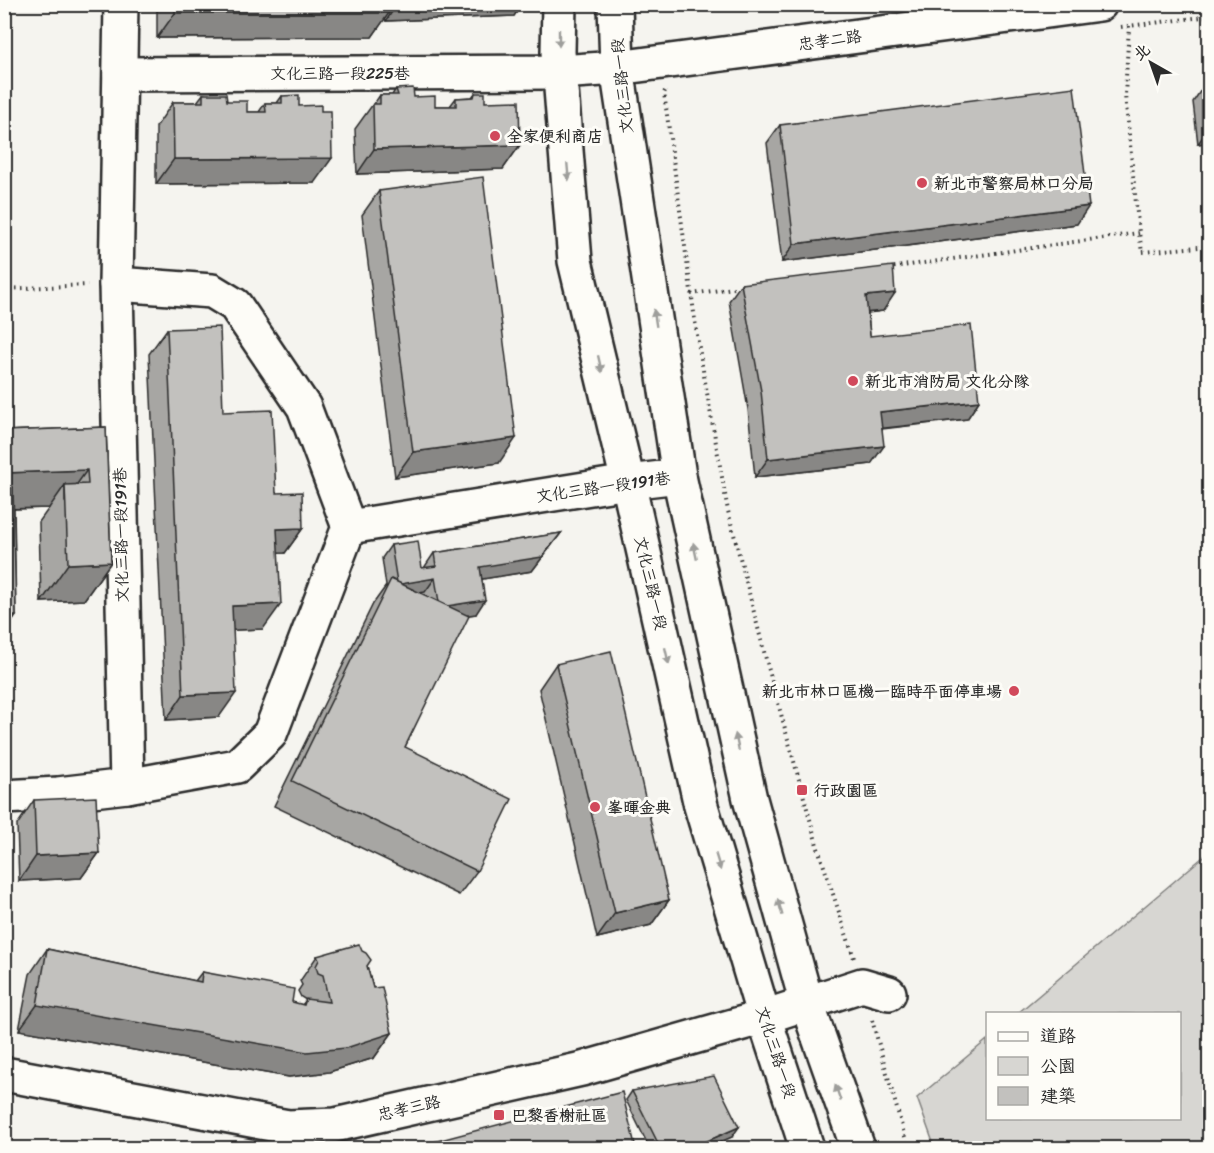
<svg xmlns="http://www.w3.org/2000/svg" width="1214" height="1153" viewBox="0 0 1214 1153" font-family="Sriracha,'LXGW WenKai TC',sans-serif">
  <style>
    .green { fill: #d7d6d2; stroke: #81807e; stroke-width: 1.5 }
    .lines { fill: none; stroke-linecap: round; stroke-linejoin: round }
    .minor-casing { stroke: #2b2b2b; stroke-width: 38 }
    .path { stroke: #2b2b2b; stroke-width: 4; stroke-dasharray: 1.5 4.5; stroke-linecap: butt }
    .minor { stroke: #fdfcf7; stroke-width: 33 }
    .wall { fill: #a7a6a3; stroke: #2b2b2b; stroke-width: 1.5 }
    .shaded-wall { fill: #888785; stroke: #2b2b2b; stroke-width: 1.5 }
    .building { fill: #c2c1be; stroke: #2b2b2b; stroke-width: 1.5 }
    .oneway { fill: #9e9e9b }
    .poi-dot { fill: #d1495b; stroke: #fdfcf7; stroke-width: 2 }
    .labels { text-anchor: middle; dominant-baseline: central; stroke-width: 6; stroke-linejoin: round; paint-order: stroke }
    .street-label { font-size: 16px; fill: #2b2b2b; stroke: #fdfcf7 }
    .poi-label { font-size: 16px; font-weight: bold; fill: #2b2b2b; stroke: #fdfcf7; text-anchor: start }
  </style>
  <rect width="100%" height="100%" fill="#f5f4ef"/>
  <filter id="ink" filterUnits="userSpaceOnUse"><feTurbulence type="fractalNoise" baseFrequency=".0167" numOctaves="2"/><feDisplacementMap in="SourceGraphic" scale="12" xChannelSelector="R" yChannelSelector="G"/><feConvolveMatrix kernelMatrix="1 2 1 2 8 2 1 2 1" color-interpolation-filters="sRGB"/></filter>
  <g filter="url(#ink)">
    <path class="green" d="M1209,852V1148H935L917,1098L987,1040L988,1118H1180V1014L1018,1013Z"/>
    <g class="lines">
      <defs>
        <g id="minor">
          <path d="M121,4L116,284L127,786"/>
          <path d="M559,4L558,52L575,261L628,482L701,806L764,1017L807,1148"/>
          <path d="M615,4L617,68L679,476L750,799L807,1004L858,1148"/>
          <path d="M120,74L560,72L617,68L1100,4"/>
          <path d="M349,527L628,482L679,476"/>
          <path d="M4,797L58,794L127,786L237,766L270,734L349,527L304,407L235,305L212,291L116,284"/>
          <path d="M4,1074L288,1127L335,1125L582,1069L764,1017L862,985L889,993"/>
        </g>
      </defs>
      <use href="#minor" class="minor-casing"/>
      <g class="path">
        <path d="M1129,26L1125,95L1139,233L1142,252L1210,246"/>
        <path d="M1121,27L1210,16"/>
        <path d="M665,91L664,93L698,342L728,511L767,663L817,845L854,958"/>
        <path d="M888,268L1139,233"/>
        <path d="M4,289L88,285"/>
        <path d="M691,294L741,287"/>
        <path d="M872,1020L908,1148"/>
      </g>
      <use href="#minor" class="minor"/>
    </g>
    <g class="wall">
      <path d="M157,4H522L514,16L386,21L385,18L372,37L157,38Z"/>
      <path d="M1209,83V142L1198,144L1193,102L1205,84Z"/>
      <path d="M396,89L435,106H450L456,98L472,97L475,93L485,102L520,145L503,169L357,174L355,129L373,104H374L380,95H392Z"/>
      <path d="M203,94L227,101L247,112H259L265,103H277L282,96L299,106L314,183L156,184V127L173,102H197Z"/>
      <path d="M780,125L1077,224L782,262L767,143Z"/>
      <path d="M379,191L499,463L395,477L362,215Z"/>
      <path d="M741,284L883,311L868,313L870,336L979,401L967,419L882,429L871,464L755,477L748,409L729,301Z"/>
      <path d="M167,329L223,412L276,493L303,528L285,553H278L263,629L233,630L219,717L166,720L149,354Z"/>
      <path d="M106,427L111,562L84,600L41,602L39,522L49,508L14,509L16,616L4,633V431Z"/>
      <path d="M561,533L532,571L482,579L476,614L466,615L405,747L477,871L459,895L274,806L373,604L386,586L382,558L391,545L422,568H424L434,553Z"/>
      <path d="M556,664L669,900L651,925L597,938L539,689Z"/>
      <path d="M34,800L99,853L81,878L19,881L17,825Z"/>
      <path d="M47,949L195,981L202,972L292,1002L302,1005L306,1000L301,997L298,991L302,985L300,981L317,956L367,966L373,988L392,1033L374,1058L329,1072L289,1077L19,1030L30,974Z"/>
      <path d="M632,1091L732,1137L704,1149H650L626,1100Z"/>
    </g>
    <g class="shaded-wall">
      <path d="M397,4H522L514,16L386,21Z"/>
      <path d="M175,13H389L372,37L157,38Z"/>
      <path d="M1209,127V142L1198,144Z"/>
      <path d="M520,145L503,169L357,174L374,149Z"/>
      <path d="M332,158L314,183L156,184L174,159Z"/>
      <path d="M1089,206L1077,224L782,262L794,244Z"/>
      <path d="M895,293L883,311L854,314L866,296Z"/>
      <path d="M979,401L967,419L867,430L880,412Z"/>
      <path d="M516,438L499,463L395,477L413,452Z"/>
      <path d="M884,446L871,464L755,477L768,459Z"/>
      <path d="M87,470L65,501V485L49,508L4,509V473Z"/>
      <path d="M303,528L285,553L260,554L277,529Z"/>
      <path d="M561,533L532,571L470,581L480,567Z"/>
      <path d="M111,562L84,600L41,602L68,564Z"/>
      <path d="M435,578L425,592L388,598L397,584Z"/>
      <path d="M485,600L476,614L430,621L439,607Z"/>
      <path d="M281,604L263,629L215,631L232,606Z"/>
      <path d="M4,616H16L4,633Z"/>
      <path d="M236,693L219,717L166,720L183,695Z"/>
      <path d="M99,853L81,878L19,881L36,856Z"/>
      <path d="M669,900L651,925L597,938L615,913Z"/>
      <path d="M37,1005L392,1033L374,1058L329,1072L289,1077L19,1030Z"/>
      <path d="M739,1127L732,1137L704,1149H689Z"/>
    </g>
    <g class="building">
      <rect x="175" y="4" width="214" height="9"/>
      <path d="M1209,83V119L1205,84Z"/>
      <path d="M1074,87L1089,206L794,244L780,125Z"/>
      <path d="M413,88L414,97L435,96V106H456V98L474,97L475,93H485V102L519,101L520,145L374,149L373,104H380V95H398L396,89Z"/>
      <path d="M203,94H226L227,101H247V112H266L265,103H282V96L299,95V106L321,105V111H331L332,158L174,159L173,102H203Z"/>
      <path d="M483,177L516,438L413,452L379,191Z"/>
      <path d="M893,266L895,293L866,296L870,336L971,325L979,401L880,412L884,446L768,459L761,391L741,284Z"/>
      <path d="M220,327L223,412L272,410L276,493L302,492L303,528L277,529L281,604L232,606L236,693L183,695L167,329Z"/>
      <path d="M106,427L111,562L68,564L65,485L88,484L87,470L4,473V431Z"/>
      <path d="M13,487L16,616H4V488Z"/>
      <path d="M561,533L542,557L480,567L485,600L447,606L439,602L435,578L401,584L397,582L391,545L418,541L422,568L436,566L434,553Z"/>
      <path d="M391,579L469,616L405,747L512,799L477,871L292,781Z"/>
      <path d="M611,651L669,900L615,913L556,664Z"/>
      <path d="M96,797L99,853L36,856L34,800Z"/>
      <path d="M359,944L362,951L366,953L371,960L367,966L373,988L382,987L392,1033L346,1048L307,1052L37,1005L47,949L201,982L202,972L294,989L292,1002L304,1005L306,999L329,1002L323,975L318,973L316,966L319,960L317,956Z"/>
      <path d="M714,1076L739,1127L689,1149H661L632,1091Z"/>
      <path d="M622,1092L636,1149H407Z"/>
      <path d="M250,1143L251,1149H200Z"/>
    </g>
    <defs><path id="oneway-solid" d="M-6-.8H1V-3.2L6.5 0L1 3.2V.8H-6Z" transform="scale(1.5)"/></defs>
    <g class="oneway">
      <use href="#oneway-solid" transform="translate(559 38) rotate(90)"/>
      <use href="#oneway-solid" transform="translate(568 172) rotate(85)"/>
      <use href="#oneway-solid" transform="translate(655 318) rotate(-99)"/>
      <use href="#oneway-solid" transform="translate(600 364) rotate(77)"/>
      <use href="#oneway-solid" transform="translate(695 551) rotate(-102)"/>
      <use href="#oneway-solid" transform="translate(667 656) rotate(77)"/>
      <use href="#oneway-solid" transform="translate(737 742) rotate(-102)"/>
      <use href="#oneway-solid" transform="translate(718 862) rotate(73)"/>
      <use href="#oneway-solid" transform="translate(780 907) rotate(-106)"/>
      <use href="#oneway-solid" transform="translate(838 1093) rotate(-109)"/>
    </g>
  </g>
  <g class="poi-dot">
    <circle cx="495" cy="136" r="6"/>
    <circle cx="922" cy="183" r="6"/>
    <circle cx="853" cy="381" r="6"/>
    <circle cx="1014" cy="691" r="6"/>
    <rect x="796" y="784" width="12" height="12" rx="3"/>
    <circle cx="595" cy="807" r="6"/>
    <rect x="493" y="1109" width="12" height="12" rx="3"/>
  </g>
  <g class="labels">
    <g class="street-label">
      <text transform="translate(830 40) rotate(-8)">忠孝二路</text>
      <text x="340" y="73">文化三路一段225巷</text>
      <text transform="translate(622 86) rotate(-96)">文化三路一段</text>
      <text transform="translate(603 487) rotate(-8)">文化三路一段191巷</text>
      <text transform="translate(121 535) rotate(-91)">文化三路一段191巷</text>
      <text transform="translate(651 583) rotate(77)">文化三路一段</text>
      <text transform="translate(776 1052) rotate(72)">文化三路一段</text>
      <text transform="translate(409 1108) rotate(-13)">忠孝三路</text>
    </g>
    <g class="poi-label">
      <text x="507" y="136">全家便利商店</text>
      <text x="934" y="183">新北市警察局林口分局</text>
      <text x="865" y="381">新北市消防局 文化分隊</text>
      <text x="1002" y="691" text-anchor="end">新北市林口區機一臨時平面停車場</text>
      <text x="814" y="790">行政園區</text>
      <text x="607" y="807">峯暉金典</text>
      <text x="511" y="1115">巴黎香榭社區</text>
    </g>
  </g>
  <rect width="1214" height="1153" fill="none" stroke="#fdfcf7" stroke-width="24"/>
  <rect x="12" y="12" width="1190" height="1129" fill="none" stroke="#2b2b2b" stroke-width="2" filter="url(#ink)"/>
  <rect x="986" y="1012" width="195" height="108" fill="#fdfcf7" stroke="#a9a8a5" stroke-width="1.5"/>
  <rect x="998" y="1032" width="30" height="9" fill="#fdfcf7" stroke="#a9a8a5" stroke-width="1.5"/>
  <text x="1040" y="1042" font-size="18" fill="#2b2b2b">道路</text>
  <rect x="998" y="1057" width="30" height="18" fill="#d7d6d2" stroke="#a9a8a5" stroke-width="1.5"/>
  <text x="1040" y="1072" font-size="18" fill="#2b2b2b">公園</text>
  <rect x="998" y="1087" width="30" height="18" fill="#c2c1be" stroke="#a9a8a5" stroke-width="1.5"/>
  <text x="1040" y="1102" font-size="18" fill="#2b2b2b">建築</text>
  <g transform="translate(1151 63) rotate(320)" stroke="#fdfcf7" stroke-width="4.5" paint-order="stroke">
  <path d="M0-4.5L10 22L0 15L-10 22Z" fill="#2b2b2b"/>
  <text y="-9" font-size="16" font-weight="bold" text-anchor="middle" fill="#2b2b2b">北</text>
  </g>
</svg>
